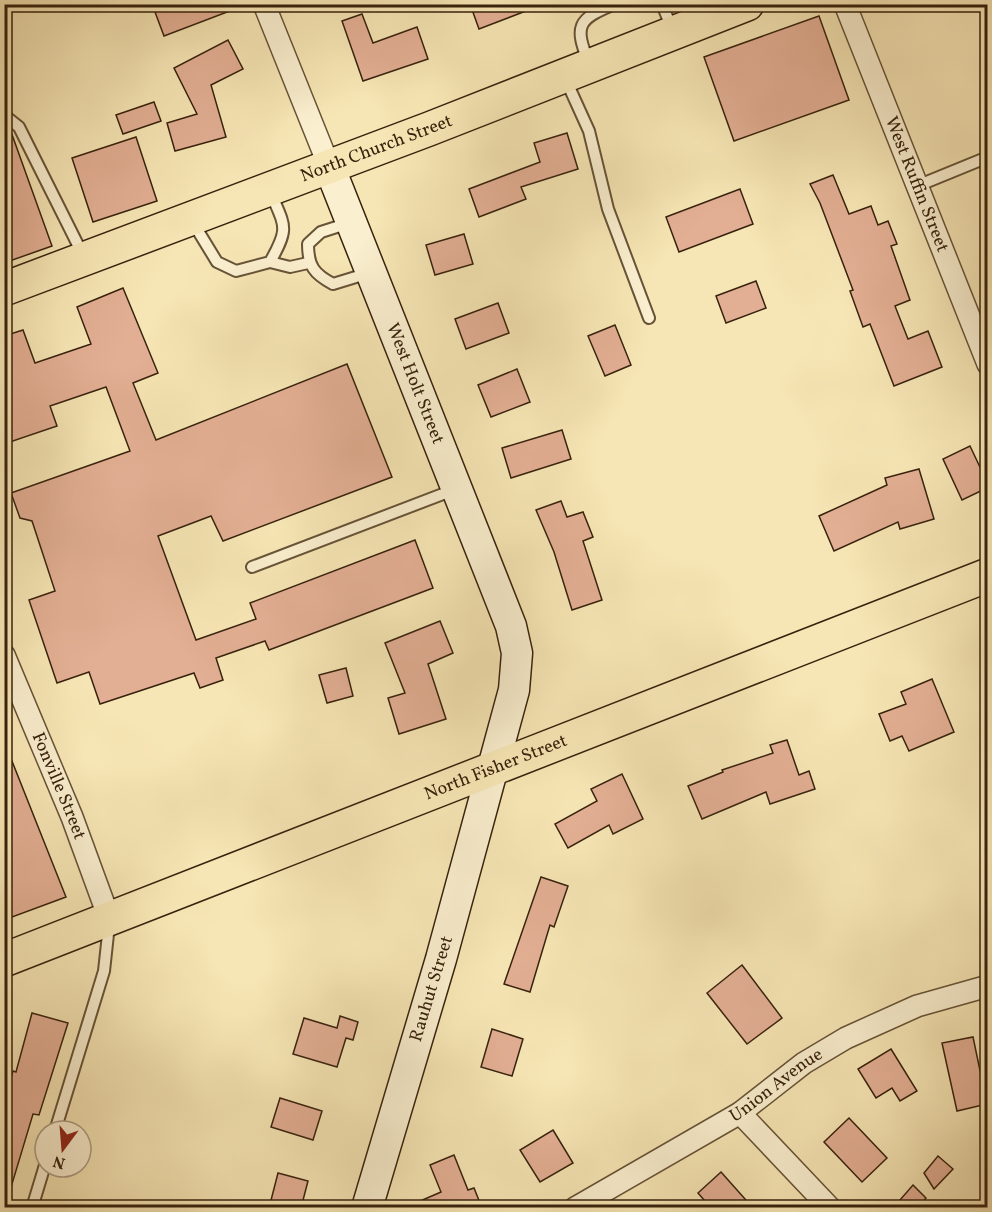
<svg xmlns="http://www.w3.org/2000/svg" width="992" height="1212" viewBox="0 0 992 1212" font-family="Vollkorn,serif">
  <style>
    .building { fill: #e3af94; stroke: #37220d; stroke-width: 1.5 }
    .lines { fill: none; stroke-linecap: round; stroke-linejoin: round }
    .lane-casing { stroke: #675337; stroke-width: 14 }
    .street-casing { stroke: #675337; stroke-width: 24 }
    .secondary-casing { stroke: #37220d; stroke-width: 33 }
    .primary-casing { stroke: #37220d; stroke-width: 36 }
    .lane { stroke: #faefcf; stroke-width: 10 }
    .street { stroke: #faefcf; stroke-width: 21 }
    .secondary { stroke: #faefcf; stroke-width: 30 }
    .primary { stroke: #f7e6b5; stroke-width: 33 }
    .labels { text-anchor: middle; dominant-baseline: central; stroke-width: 4.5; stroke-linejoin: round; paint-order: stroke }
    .street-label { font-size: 18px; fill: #37220d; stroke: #faefcf }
  </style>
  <rect width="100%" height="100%" fill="#f7e6b5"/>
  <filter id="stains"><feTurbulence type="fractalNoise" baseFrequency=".00333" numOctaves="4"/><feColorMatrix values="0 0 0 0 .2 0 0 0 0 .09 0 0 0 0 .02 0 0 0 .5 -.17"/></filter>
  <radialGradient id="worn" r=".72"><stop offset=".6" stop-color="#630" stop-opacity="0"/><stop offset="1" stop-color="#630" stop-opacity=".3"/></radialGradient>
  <g class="building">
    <path d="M152,4H243V6L164,36Z"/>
    <path d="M470,4H539V6L479,29Z"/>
    <path d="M362,14L373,43L417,27L428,59L363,81L342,21Z"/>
    <path d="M819,16L849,100L734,141L704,57Z"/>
    <path d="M228,40L243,69L211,85L226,137L175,151L167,123L197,114L174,68Z"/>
    <path d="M154,102L161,121L123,134L116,115Z"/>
    <path d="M4,125L10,129L52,246L4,263Z"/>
    <path d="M567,133L578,169L521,187L526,199L479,217L469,189L540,162L534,143Z"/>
    <path d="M136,137L157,201L93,222L72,158Z"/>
    <path d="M833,175L849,214L871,206L878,225L888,221L897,244L891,246L910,300L895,306L908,339L928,331L942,367L894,386L870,324L863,327L850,291L853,290L820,203L810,184Z"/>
    <path d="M740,189L753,224L679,252L666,217Z"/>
    <path d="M464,234L473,264L435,275L426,245Z"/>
    <path d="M756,281L766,308L726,323L716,296Z"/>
    <path d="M123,288L158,373L133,383L156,440L347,364L392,477L223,541L211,516L158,536L196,640L256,619L250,603L415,540L433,588L269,650L265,641L216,658L223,680L200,688L194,673L100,704L89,672L57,683L29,600L55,591L32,521L20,518L11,493L130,451L106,387L50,406L57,426L4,444V336L23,330L35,363L91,344L77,307Z"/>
    <path d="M498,303L509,333L466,349L455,319Z"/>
    <path d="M615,325L631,365L605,376L588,336Z"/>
    <path d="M517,369L530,402L491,417L478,385Z"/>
    <path d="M562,430L571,459L511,478L502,448Z"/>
    <path d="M970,446L987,482V488L962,500L943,459Z"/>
    <path d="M919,469L934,519L900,529L898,522L834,551L819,516L887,485L885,478Z"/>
    <path d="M561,501L567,517L583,512L593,537L583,541L602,600L572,610L554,552L536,510Z"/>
    <path d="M440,621L453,653L428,664L446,719L399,734L388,698L405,693L385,643Z"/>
    <path d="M346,668L353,696L327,703L319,675Z"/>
    <path d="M932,679L954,732L909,751L902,736L890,741L879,714L906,704L901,692Z"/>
    <path d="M787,740L799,775L809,771L815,789L770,804L766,792L702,819L688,786L723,772L722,770L773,753L770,745Z"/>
    <path d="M4,741L66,897L4,920Z"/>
    <path d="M622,774L643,819L613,834L609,825L568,848L555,824L597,801L591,789Z"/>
    <path d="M541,877L568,886L554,927L550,925L530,992L504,984Z"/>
    <path d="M742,965L782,1018L747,1044L707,993Z"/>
    <path d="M32,1013L68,1023L39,1115L33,1114L9,1194L4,1193V1099L13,1071L16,1072Z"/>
    <path d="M340,1016L358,1022L353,1040L346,1038L337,1067L293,1054L304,1018L337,1028Z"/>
    <path d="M492,1029L523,1039L512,1076L481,1067Z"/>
    <path d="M973,1037L987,1104L957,1111L942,1043Z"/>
    <path d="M891,1049L917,1091L900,1101L892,1088L876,1098L858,1069Z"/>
    <path d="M280,1098L322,1111L313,1140L271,1127Z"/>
    <path d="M849,1118L887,1158L862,1182L824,1142Z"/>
    <path d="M553,1130L573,1163L540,1182L520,1150Z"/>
    <path d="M454,1155L468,1190L474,1188L482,1208H404L441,1192L430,1165Z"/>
    <path d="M938,1156L953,1169L934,1189L924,1173Z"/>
    <path d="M721,1172L753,1208H711L698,1193Z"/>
    <path d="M278,1173L308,1181L301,1208H269Z"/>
    <path d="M913,1185L926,1198L918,1208H893Z"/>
  </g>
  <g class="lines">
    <defs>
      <g id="lane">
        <path d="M662,4L672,29"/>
        <path d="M589,63C574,26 577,19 615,4"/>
        <path d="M565,78L589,131L608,209L649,318"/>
        <path d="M4,115L19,127L83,255"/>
        <path d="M917,186L988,157"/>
        <path d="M192,221L217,262L236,271L270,262C290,227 285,227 270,191"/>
        <path d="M349,223L321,232L308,244C308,266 314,274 333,284L369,273"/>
        <path d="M270,262L290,267L308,263"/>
        <path d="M252,567L456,489"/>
        <path d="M55,1131L104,971L109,925"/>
        <path d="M32,1208L45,1165"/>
      </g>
      <g id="street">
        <path d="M264,4L329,166"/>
        <path id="s1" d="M845,4L988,364"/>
        <path id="s2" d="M4,655L72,817L109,918"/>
        <path d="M740,1113L830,1208"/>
        <path id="s3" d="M575,1208L740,1113L804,1063L846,1038L917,1006L988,986"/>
      </g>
      <g id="secondary">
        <path id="s4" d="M329,166L511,626L517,653L514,690L441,959L367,1208"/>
      </g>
      <g id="primary">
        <path id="s5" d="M4,289L429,129L747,4"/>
        <path id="s6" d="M4,960L988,575"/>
      </g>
    </defs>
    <use href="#lane" class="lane-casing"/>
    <use href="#street" class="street-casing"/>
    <use href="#secondary" class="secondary-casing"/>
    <use href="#primary" class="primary-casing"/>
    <use href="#lane" class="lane"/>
    <use href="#street" class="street"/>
    <use href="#secondary" class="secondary"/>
    <use href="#primary" class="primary"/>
  </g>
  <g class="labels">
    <g class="street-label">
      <text stroke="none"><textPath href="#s5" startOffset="398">North Church Street</textPath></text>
      <text stroke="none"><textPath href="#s1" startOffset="194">West Ruffin Street</textPath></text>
      <text stroke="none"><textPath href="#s4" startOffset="234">West Holt Street</textPath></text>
      <text stroke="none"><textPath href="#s6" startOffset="528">North Fisher Street</textPath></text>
      <text stroke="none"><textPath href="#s2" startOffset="142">Fonville Street</textPath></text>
      <text transform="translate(432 989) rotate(-73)">Rauhut Street</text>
      <text stroke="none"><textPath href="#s3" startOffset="236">Union Avenue</textPath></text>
    </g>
  </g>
  <rect width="992" height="1212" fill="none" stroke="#f7e6b5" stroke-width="24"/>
  <rect x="6" y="6" width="980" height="1200" fill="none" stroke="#37220d" stroke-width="3"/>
  <rect x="12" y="12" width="968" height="1188" fill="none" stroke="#37220d" stroke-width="1.5"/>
  <g transform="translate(63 1149) rotate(196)"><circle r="28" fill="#faefcf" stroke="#ac9d81" stroke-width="1.5"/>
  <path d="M0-4.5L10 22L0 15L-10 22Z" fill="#8f2418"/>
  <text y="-9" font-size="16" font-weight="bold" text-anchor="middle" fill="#37220d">N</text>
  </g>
  <rect width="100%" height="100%" filter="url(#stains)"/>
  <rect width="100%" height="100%" fill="url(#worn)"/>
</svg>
